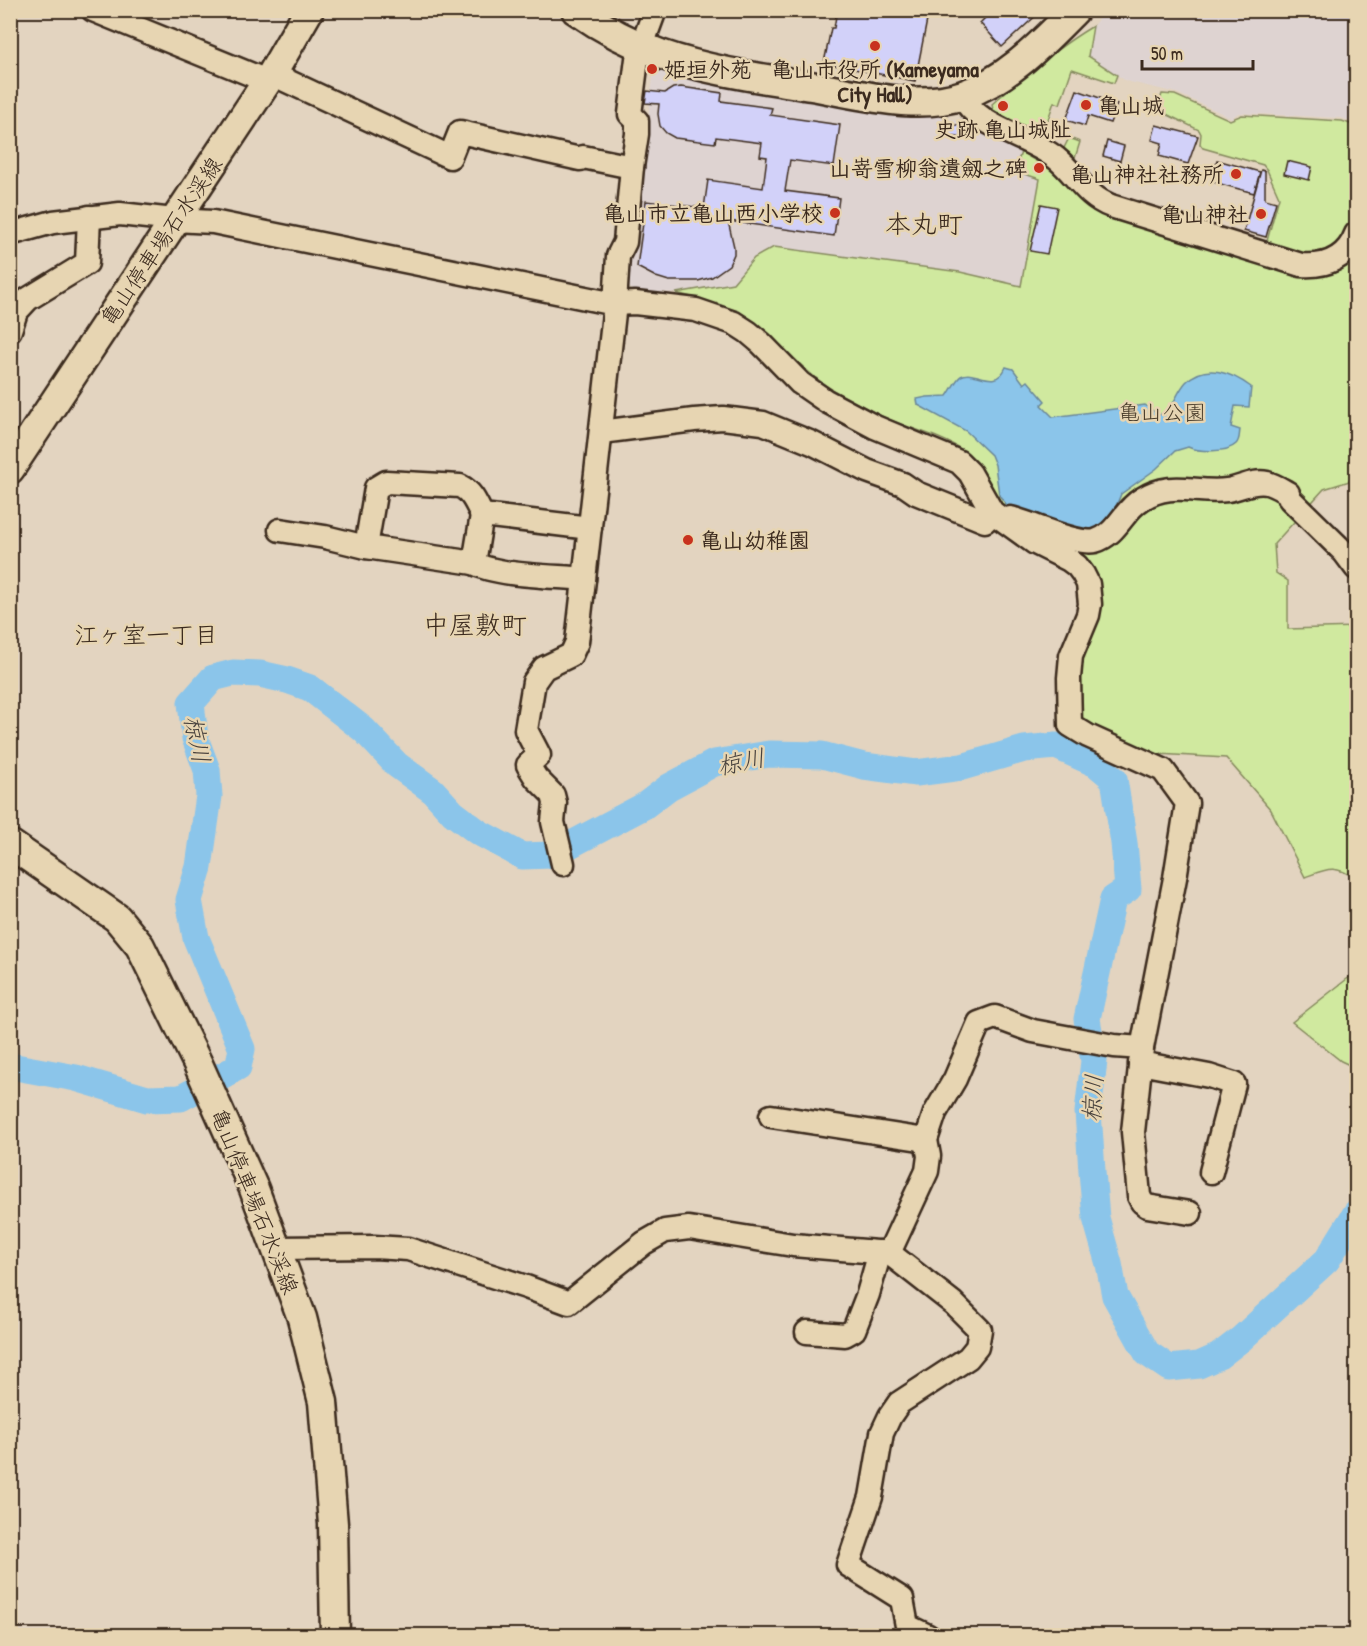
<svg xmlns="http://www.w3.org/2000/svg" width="1367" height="1646" viewBox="0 0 1367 1646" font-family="'Patrick Hand','Klee One',sans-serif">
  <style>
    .built { fill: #ded3d1 }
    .green { fill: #d0e99f; stroke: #868a5e; stroke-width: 1.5 }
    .water { fill: #8bc5ea; stroke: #6b8798; stroke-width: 1.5 }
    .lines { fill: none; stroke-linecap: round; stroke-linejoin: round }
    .river { stroke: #8bc5ea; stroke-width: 27 }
    .building { fill: #d2d1f9; stroke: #3b2a1e; stroke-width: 1.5 }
    .minor-casing { stroke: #3b2a1e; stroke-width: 27 }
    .major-casing { stroke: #3b2a1e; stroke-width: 33 }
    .minor { stroke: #e7d5b2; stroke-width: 22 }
    .major { stroke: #e7d5b2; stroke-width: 28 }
    .poi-dot { fill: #c8321e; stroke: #e7d5b2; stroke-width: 2 }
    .labels { text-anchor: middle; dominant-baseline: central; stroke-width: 5; stroke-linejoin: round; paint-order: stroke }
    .poi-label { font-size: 22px; font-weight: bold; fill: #3b2a1e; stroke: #e7d5b2; text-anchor: end }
    .street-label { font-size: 22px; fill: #3b2a1e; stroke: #e7d5b2 }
    .park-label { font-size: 22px; fill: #4a3d2b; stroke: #e7d5b2 }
    .neighbourhood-label { font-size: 24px; fill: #3b2a1e; stroke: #e7d5b2 }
    .water-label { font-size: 24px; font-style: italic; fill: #47413d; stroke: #e7d5b2 }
    .quarter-label { font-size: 26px; fill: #3b2a1e; stroke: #e7d5b2 }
  </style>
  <rect width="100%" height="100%" fill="#e3d4c0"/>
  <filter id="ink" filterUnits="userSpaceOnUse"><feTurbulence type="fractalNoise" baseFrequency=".0167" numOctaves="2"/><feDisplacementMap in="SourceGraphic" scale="12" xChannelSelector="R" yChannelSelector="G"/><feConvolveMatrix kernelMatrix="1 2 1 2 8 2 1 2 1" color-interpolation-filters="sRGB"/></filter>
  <g filter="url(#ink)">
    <g class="built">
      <path d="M1104,11H1356V123L1341,118L1238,113L1232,118L1177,93L1126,81L1088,56L1093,26Z"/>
      <path d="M654,70L717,86L902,117L937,116L977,126L1021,152L1015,171L1040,178L1021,286L960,272L774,247L754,258L733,283L676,293L633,291L627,285Z"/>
    </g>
    <g class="green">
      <path d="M1093,26L1088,56L1117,75L1114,83L1072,69L1060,104L1054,102L1042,137L993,110L992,104C1024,75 1056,48 1093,26Z"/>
      <path d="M1162,94L1175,95L1230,120L1242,115L1342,121L1356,126V195L1351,229L1338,246L1314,258L1273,248L1267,241L1279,197L1267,170L1263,165L1203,148L1200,144L1201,134L1199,130L1158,110V106Z"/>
      <path d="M1069,138L1080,142L1075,158H1073L1063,150Z"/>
      <path d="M1021,152L1058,174L1090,206L1300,277L1351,258L1356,244V479L1324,489L1274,544L1276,573L1288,581V629L1356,627V879C1335,864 1327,869 1305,877L1271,810L1226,758L1141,753L1076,719L1074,681L1095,595C1066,569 1022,535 1000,503C987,484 986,467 964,451C942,436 913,430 888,419C872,412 856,402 840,394C809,378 789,351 763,329C739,308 706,301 676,293L733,283L754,258L774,247L960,272L1021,286L1040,179L1015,171Z"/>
      <path d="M1356,972V1068L1341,1061L1292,1022Z"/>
    </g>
    <path class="water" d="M1006,367L1013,369L1024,384L1028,381L1045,401L1041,405L1053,417L1145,405L1159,415L1168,411C1175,402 1178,391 1186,382C1206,362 1232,373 1251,387L1249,407L1235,406L1231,427L1240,430C1239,435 1240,440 1236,444C1227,453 1199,452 1188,447L1175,451L1156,469L1121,494L1114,511L1097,533L1015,516L999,495L995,465L991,455L966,431L918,405L917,399L927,397L947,396C951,391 956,379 961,376C975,368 995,392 1006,367Z"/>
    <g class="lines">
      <path class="river" d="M10,1066L76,1078L147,1099L181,1098L238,1067L242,1049L196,938L189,900L199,867L209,796L207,770L195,738L191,703L213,678L233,673L260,674L287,680L310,688L364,730L397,765L433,791L453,813L478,832L522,856L551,855L644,806L669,787L714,763L769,754L822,755L864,766L916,773L962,767L1024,749L1056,746L1096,764L1114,779L1124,843L1128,889L1113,899L1087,1019L1094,1061L1088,1112L1092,1171L1096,1218L1109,1264L1115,1296L1147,1353L1169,1368L1199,1365L1219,1356L1241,1339L1327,1260L1356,1213"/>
    </g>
    <g class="building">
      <path d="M837,10H929L915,81L824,63L831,28H834Z"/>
      <path d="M993,10H1042L1002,47L980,23Z"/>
      <path d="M681,87L722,93L721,101L772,108L770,115L840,125L834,166L790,160L785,191L839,198L834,236L728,221L734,247V254L729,265L712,277L698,281H669L656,277L637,267L646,201L704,208L708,180L763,188L767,157L760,156L762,143L716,137L715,143L675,138L666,133L660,126L658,114L659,104L645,103L647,91L665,93L673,88Z"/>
      <path d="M1077,90L1117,104L1110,123L1088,116L1085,126L1066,120Z"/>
      <path d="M948,124L972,127L974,129L973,139L947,136Z"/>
      <path d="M1156,125L1198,136L1188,164L1159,156L1162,143L1152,140Z"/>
      <path d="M1107,141L1124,146L1120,161L1103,156Z"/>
      <path d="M1217,160L1260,172L1254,193L1213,182L1214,177H1212Z"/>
      <path d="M1287,161L1312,167L1309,180L1284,174Z"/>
      <path d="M1261,170L1265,171V199L1276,202L1266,237L1244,231Z"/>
      <path d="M1041,204L1057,207L1047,254L1030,251Z"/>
    </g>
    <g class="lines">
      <defs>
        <g id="minor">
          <path d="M93,10L267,81"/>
          <path d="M272,74L450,157L460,132L580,159L583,157L632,167"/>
          <path d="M961,95C980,130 1027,135 1056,158C1077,175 1085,196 1111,206L1301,265C1326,267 1347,258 1356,234"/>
          <path d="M10,234L53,222L120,214L174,220L213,222L615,304L635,303L696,310L734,323L748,332L761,343L800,383L826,401L875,427L959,462L970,473L992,512L1035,543L1069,560L1077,566L1083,574L1088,584L1090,604L1088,615L1071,656L1069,678L1070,725L1088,736L1163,770L1187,803L1175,878L1142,1048L1133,1132L1139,1196L1142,1202L1147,1206L1190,1213"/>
          <path d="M10,330L16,312L28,299L87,263L89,217"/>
          <path d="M601,432L694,420L723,418L763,423L812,443L867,471L903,484L916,493L985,521L992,512"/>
          <path d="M1010,518C1032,523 1075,545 1095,541C1117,535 1123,510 1142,499C1171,480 1196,494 1227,490C1241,488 1253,480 1267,483C1275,485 1282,490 1288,493L1290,499L1344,552L1356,568"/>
          <path d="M280,530L325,537L366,547L474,563C496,576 556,576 584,579"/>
          <path d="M366,547L376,488L386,482L460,486C472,492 476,503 482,515L590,528"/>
          <path d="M474,563L482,515"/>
          <path d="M563,864L553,822L555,803L553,795L536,778L528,765L539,755L526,730L534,682L544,668L571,655L577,642L615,304L618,256L625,242L632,167L637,134V121L630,114L637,59L655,10"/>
          <path d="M1140,1063L1209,1076L1234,1084L1211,1172"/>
          <path d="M771,1116L926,1140"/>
          <path d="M277,1248L374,1247L408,1249L526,1287L569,1303L644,1243L665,1231L689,1228L793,1245L889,1253L953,1303L980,1330L977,1347L968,1358L899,1403L890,1416L882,1433L871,1497L848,1565L902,1599L907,1626L928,1636"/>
          <path d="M889,1253L927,1171L929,1156L926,1140L935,1113L955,1079L979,1023L995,1017L1033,1031L1114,1046L1142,1048"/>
          <path d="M807,1332L845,1335L854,1330L868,1294L880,1252"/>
        </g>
        <g id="major">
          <path d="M576,10C602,28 630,43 660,54C709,71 760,78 811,86C859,94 916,111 963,95C1009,79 1042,43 1075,10"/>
          <path d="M10,469L272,74L309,10"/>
          <path d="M10,844L117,918L140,946L198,1064L254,1189L302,1318L323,1402L333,1524L335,1636"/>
        </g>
      </defs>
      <use href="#minor" class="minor-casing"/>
      <use href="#major" class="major-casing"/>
      <use href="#minor" class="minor"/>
      <use href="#major" class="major"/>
    </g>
  </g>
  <g class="poi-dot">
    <circle cx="875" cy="46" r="6"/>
    <circle cx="652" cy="69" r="6"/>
    <circle cx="1086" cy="105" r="6"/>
    <circle cx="1003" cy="106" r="6"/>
    <circle cx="1039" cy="168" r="6"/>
    <circle cx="1236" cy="174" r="6"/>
    <circle cx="835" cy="213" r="6"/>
    <circle cx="1261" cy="214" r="6"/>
    <circle cx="688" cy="540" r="6"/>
  </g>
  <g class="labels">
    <g class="poi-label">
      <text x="664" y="69" text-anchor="start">姫垣外苑</text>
      <text x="875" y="69" text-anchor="middle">亀山市役所 (Kameyama<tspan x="875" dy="25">City Hall)</tspan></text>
      <text x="1098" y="105" text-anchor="start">亀山城</text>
      <text x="1003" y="129" text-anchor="middle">史跡 亀山城阯</text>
      <text x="1027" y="168">山嵜雪柳翁遺劔之碑</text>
      <text x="1224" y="174">亀山神社社務所</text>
      <text x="823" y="213">亀山市立亀山西小学校</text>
      <text x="1249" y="214">亀山神社</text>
      <text x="700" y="540" text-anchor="start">亀山幼稚園</text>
    </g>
    <g class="street-label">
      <text transform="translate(161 241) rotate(-56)">亀山停車場石水渓線</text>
      <text transform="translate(255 1201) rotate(68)">亀山停車場石水渓線</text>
    </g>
    <g class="park-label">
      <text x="1162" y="412">亀山公園</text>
    </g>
    <g class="neighbourhood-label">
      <text x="146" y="634">江ヶ室一丁目</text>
    </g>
    <g class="water-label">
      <text transform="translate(198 739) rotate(79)">椋川</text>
      <text transform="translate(741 761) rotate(-11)">椋川</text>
      <text transform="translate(1092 1098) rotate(-86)">椋川</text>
    </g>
    <g class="quarter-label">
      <text x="924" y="223">本丸町</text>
      <text x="475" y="624">中屋敷町</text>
    </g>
  </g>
  <rect width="1367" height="1646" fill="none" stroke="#e7d5b2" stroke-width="36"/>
  <rect x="18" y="18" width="1331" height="1610" fill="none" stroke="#3b2a1e" stroke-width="2" filter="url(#ink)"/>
  <path d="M1142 60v9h111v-9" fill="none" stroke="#3b2a1e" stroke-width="3"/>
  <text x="1151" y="60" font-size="18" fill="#3b2a1e" stroke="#e7d5b2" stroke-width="4.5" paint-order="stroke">50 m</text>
</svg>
